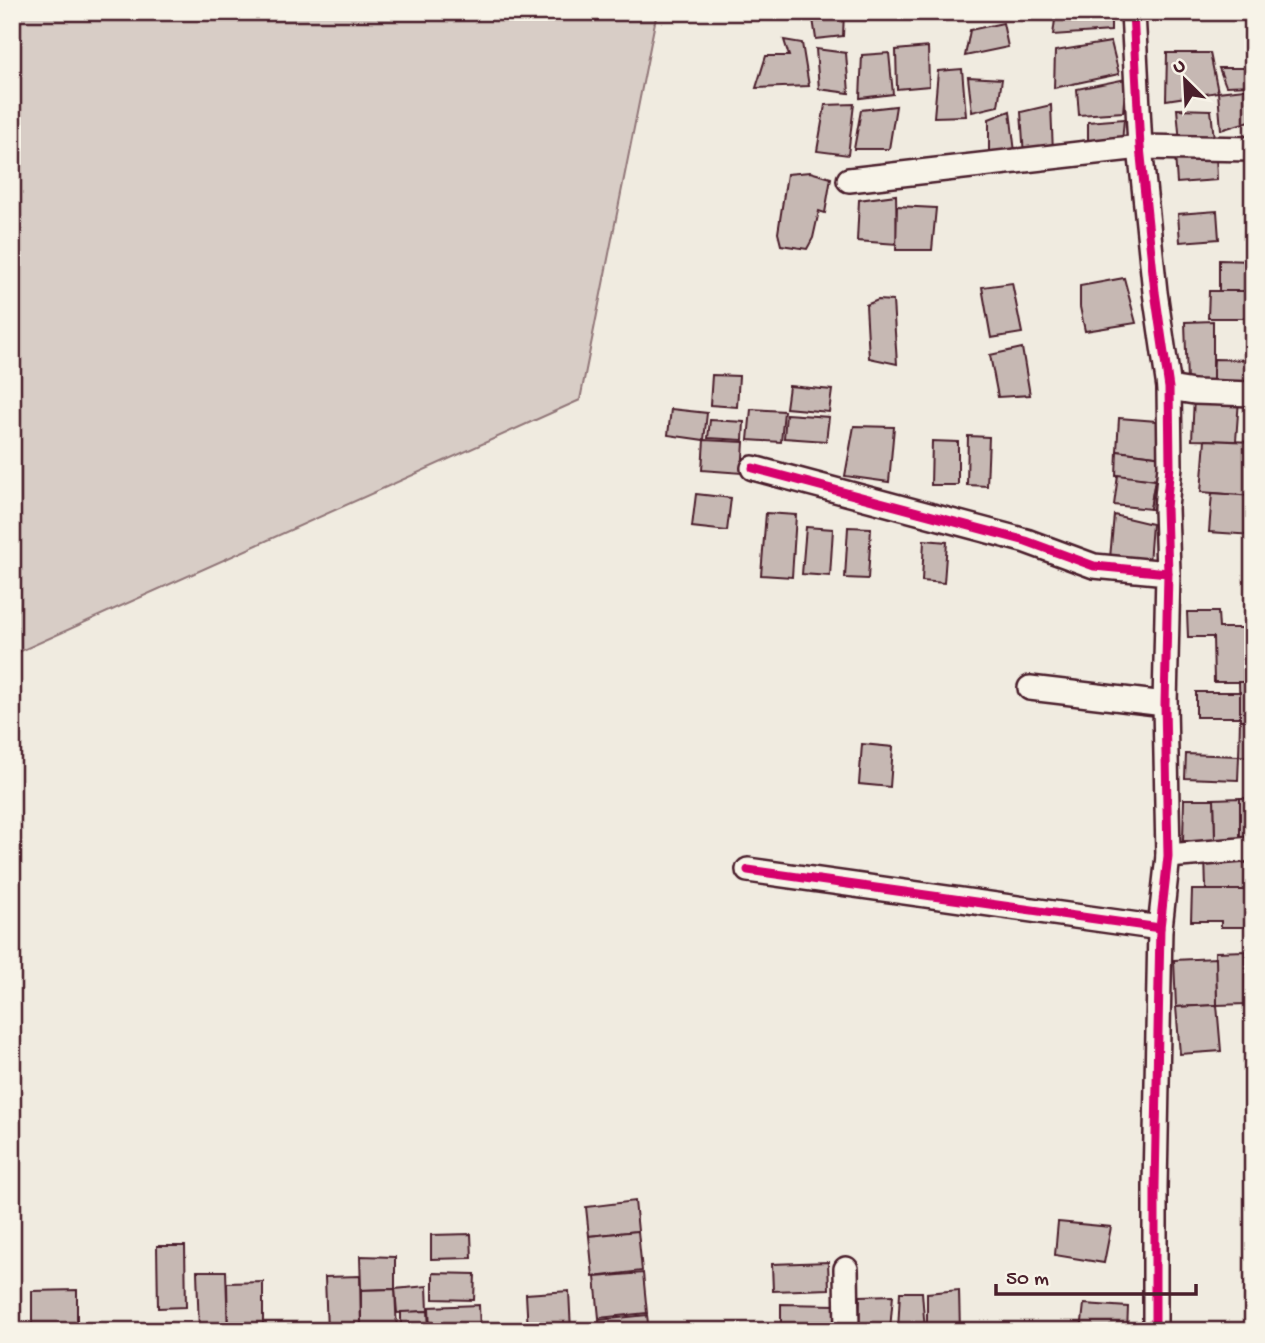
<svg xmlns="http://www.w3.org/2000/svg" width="1265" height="1343" viewBox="0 0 1265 1343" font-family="'Gochi Hand',sans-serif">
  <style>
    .green { fill: #d8cdc6; stroke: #917678; stroke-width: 2 }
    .building { fill: #c6b8b3; stroke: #4a1f2b; stroke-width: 2 }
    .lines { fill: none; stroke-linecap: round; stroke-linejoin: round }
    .minor-casing { stroke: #4a1f2b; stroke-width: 28 }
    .minor { stroke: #f7f3e8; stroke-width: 23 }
    .cycleway-casing { stroke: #f7f3e8; stroke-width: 13 }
    .cycleway { stroke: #d6006c; stroke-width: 9 }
  </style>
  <rect width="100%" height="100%" fill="#f0ebe0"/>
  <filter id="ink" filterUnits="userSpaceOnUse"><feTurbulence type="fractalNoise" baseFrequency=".0143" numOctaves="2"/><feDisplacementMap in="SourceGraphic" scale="14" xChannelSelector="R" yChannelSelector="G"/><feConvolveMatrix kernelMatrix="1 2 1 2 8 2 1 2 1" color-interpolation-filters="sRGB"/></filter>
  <g filter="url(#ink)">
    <path class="green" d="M12,12H657L580,400L12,655Z"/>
    <g class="building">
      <path d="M762,12H802V16H760Z"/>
      <path d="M812,12H844L843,36L816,39Z"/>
      <path d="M1056,12H1111V31L1053,35Z"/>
      <path d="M1003,23L1008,47L965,56L970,30Z"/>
      <path d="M784,40L802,43L809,86L756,88L766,56H789Z"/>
      <path d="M1111,42L1119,74L1054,88L1055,51Z"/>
      <path d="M928,47L929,86L897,89L896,50Z"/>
      <path d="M816,49L846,53L849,93L819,89Z"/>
      <path d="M889,53L893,94L860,98L862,55Z"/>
      <path d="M1167,53H1210L1218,92L1166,100Z"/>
      <path d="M1219,68H1253V85L1226,86Z"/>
      <path d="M962,69L966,116L934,117L938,71Z"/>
      <path d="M968,77L1002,79L998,106L972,112Z"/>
      <path d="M1126,79L1123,112L1079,115L1077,89Z"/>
      <path d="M1253,88V120L1221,130L1218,92Z"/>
      <path d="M854,104L848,155L817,151L825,105Z"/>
      <path d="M1051,105L1053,152L1024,156L1021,112Z"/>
      <path d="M896,106L889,149H854L861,110Z"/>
      <path d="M1177,109L1211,110L1214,139L1180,143Z"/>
      <path d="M1010,111L1015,152L989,154V119Z"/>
      <path d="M1124,119L1122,143L1088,148V122Z"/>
      <path d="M1216,152L1217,180L1177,183L1175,155Z"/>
      <path d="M810,172L831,178L825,213L819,211L813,238L807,249L781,245L778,233L787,174Z"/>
      <path d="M896,195L897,244L857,241L859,200Z"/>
      <path d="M897,206L936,208L932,250H896Z"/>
      <path d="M1217,211L1219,239L1180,242L1178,214Z"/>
      <path d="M1219,260L1253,261V291H1219Z"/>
      <path d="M1124,278L1136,323L1085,331L1080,307V286Z"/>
      <path d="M1012,283L1022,333L991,338L982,287Z"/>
      <path d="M1209,291H1253V318H1208Z"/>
      <path d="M878,300L893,301L897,364L869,358L866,305Z"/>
      <path d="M1213,321V382H1187L1185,322Z"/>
      <path d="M1022,348L1030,395L998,397L990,355Z"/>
      <path d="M1214,359L1253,360V383L1213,382Z"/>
      <path d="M712,375L739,376L737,407L710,405Z"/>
      <path d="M789,386L832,390L829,412L786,408Z"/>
      <path d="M1194,397L1239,399L1236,441L1192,440Z"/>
      <path d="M671,409L707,413L704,440L668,435Z"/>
      <path d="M751,409L784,411L781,442L748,440Z"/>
      <path d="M786,414L829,417L826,441L784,438Z"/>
      <path d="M1119,418L1169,422L1170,458L1117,451Z"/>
      <path d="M710,420L744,422L743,440L708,438Z"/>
      <path d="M854,426L894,427L889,482L845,476Z"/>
      <path d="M968,436L989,437L987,486L967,485Z"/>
      <path d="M704,440L744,442L742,473L702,470Z"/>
      <path d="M1205,440L1253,442V496L1201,492Z"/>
      <path d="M932,441L958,442V485H931Z"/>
      <path d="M1117,451L1170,458V481L1116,476Z"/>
      <path d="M1118,475L1155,480L1150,509L1114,505Z"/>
      <path d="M1155,480L1170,481L1166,511L1150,509Z"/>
      <path d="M1212,493L1253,496V535L1209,532Z"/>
      <path d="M696,494L731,498L727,531L692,527Z"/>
      <path d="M766,513L796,515L792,577L761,575Z"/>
      <path d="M1114,515L1152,524L1149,563L1110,558Z"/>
      <path d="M806,527L833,529L830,576L802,574Z"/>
      <path d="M848,527L871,528L868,579L845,578Z"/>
      <path d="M924,540L947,542L944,583L922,581Z"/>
      <path d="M1187,612H1218L1219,628H1253V682H1214L1213,637H1188Z"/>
      <path d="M1239,682H1253V720H1240Z"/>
      <rect x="1196" y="692" width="44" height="25"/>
      <path d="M1240,720H1253V757L1239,756Z"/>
      <path d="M862,744L893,747L890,787L859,784Z"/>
      <path d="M1186,754L1239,756L1238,780L1185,778Z"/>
      <path d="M1240,798V841H1215L1214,799Z"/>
      <rect x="1240" y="798" width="13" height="43"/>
      <path d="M1184,799H1214L1215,841H1183Z"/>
      <path d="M1248,853V890H1206L1205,855Z"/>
      <rect x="1248" y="853" width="5" height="28"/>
      <path d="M1192,890H1248V927H1221V921H1191Z"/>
      <path d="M1245,951L1246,1004L1217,1005L1215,952Z"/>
      <path d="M1216,958L1217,1005L1176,1007L1174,960Z"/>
      <path d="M1217,1005L1221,1051L1180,1054L1176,1007Z"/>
      <path d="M635,1201L638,1231L589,1236L586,1207Z"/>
      <path d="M1058,1222L1111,1227L1104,1263L1055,1255Z"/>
      <path d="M638,1231L642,1271L593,1277L589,1236Z"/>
      <path d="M471,1234L472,1258L431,1259V1235Z"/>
      <path d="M157,1246H185L186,1307L158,1308Z"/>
      <path d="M360,1256L395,1257V1289L361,1290Z"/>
      <path d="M828,1262L829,1289L773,1291L772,1264Z"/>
      <path d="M197,1271H226L228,1331H199Z"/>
      <path d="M433,1273L475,1274L474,1300L433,1299Z"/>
      <path d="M643,1273L647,1313L599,1318L595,1277Z"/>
      <path d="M360,1276L361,1331H327L325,1277Z"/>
      <path d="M263,1282V1331H228L227,1283Z"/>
      <path d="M427,1286L428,1311L397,1313L395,1289Z"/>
      <path d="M395,1289L397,1331H361V1290Z"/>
      <path d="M77,1290V1331H32V1291Z"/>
      <path d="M959,1290L960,1331H927V1293Z"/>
      <path d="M569,1291L571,1331H528L526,1294Z"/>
      <path d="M900,1292H922L925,1331H898Z"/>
      <path d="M893,1295L890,1330L859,1329L860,1296Z"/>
      <path d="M781,1304L836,1305L835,1331H781Z"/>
      <path d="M1084,1304L1128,1307L1127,1331H1081Z"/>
      <path d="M479,1305L480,1331H430L429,1307Z"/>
      <path d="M428,1311L429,1331H401V1312Z"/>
      <path d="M647,1315L649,1331H600L599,1320Z"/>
    </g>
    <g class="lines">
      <defs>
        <g id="minor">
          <path d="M1133,12L1140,147L1155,292L1169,388L1170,466L1166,508L1168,573L1165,704L1168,856L1160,928L1155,1187V1331"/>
          <path d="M849,180L1140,147L1253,149"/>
          <path d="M1169,388L1194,392L1253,394"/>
          <path d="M753,468L1026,541L1094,566L1168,573"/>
          <path d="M1030,688L1165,704"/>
          <path d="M1168,856L1253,849"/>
          <path d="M748,870L1160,928"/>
          <path d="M846,1269L847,1331"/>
        </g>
      </defs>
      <use href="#minor" class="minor-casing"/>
      <use href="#minor" class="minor"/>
      <defs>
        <g id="cycleway">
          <path d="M1133,12L1140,147L1155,292L1169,388L1170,466L1166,508L1168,573L1165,704L1168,856L1160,928L1155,1187V1331"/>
          <path d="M753,468L1026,541L1094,566L1168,573"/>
          <path d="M748,870L1160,928"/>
        </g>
      </defs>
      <use href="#cycleway" class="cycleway-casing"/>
      <use href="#cycleway" class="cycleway"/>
    </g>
  </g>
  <rect width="1265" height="1343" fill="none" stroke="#f7f3e8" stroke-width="42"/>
  <rect x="21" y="21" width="1223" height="1301" fill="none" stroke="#4a1f2b" stroke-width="2.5" filter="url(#ink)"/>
  <g transform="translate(1185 80) rotate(336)" stroke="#f7f3e8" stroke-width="5" paint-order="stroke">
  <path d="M0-5L12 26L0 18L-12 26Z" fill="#4a1f2b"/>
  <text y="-10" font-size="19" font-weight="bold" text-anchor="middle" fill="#4a1f2b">U</text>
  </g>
  <path d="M996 1284v10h200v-10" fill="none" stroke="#4a1f2b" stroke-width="3.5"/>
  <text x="1006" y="1284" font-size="21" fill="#4a1f2b" stroke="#f7f3e8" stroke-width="5" paint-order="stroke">50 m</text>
</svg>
